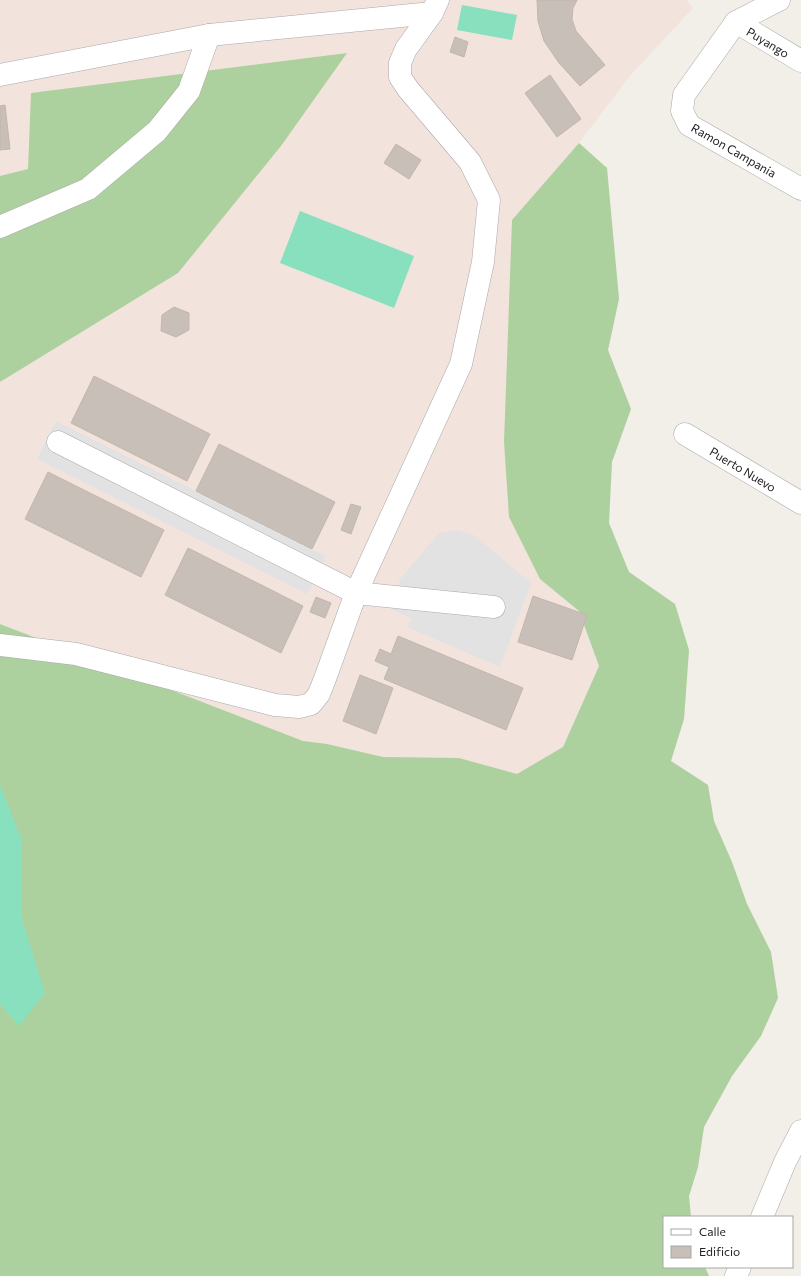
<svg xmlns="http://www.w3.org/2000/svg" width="801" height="1276" viewBox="0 0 801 1276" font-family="Commissioner,sans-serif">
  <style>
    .military { fill: #f3e3dd }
    .forest { fill: #add19e }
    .pitch { fill: #88e0be }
    .parking { fill: #e2e2e2 }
    .building { fill: #c7bfb8; stroke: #c4b6ab }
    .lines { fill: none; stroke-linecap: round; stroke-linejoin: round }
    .minor-casing { stroke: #a9a9a9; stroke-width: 23 }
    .minor { stroke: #fff; stroke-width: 22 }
    .labels { text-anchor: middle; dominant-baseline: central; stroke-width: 3; stroke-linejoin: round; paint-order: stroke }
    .street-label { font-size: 12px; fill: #222; stroke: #fff }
  </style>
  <rect width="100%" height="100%" fill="#f2efe9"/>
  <path class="military" d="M0,0H687L693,8L629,77L579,143L607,168L619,299L608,350L631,409L612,462L609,523L629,572L675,604L689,650L684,719L671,761L708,785L714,821L732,862L747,904L771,952L778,998L761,1036L732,1076L704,1127L698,1167L689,1196L691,1217H664V1267H705L709,1276H0Z"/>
  <g class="forest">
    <path d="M347,53L281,146L178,273L0,382V176L28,169L31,93Z"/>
    <path d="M579,143L607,168L619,299L608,350L631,409L612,462L609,523L629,572L675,604L689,650L684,719L671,761L708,785L714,821L732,862L747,904L771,952L778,998L761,1036L732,1076L704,1127L698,1167L689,1196L691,1217H664V1267H705L709,1276H0V624L303,741L327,744L383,757L459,758L517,774L563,747L599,666L579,611L540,579L509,517L504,442L512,220Z"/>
  </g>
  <g class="pitch">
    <path d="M462,5L517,15L512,40L457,30Z"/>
    <path d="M300,211L414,256L394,308L280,263Z"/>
    <path d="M0,785L21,838L22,919L45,993L19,1026L0,1004Z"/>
  </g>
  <g class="parking">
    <path d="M56,421L326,556L307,594L37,459Z"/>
    <path d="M456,530L474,535L531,583L500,667L407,627L411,618L392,610L400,579L439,533Z"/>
  </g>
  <g class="building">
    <path d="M537,0H577L573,8L572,19L576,31L605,65L580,86L559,63L544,41L538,21Z"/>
    <path d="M455,37L468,42L464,57L450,52Z"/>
    <path d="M550,75L581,119L557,137L525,93Z"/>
    <path d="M5,105L10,149L0,150V106Z"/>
    <path d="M396,144L421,160L409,179L384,163Z"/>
    <path d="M174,307L189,313V330L176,337L161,331L162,315Z"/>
    <path d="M94,376L210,434L187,481L71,423Z"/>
    <path d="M219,444L335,502L312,549L196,491Z"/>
    <path d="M48,472L164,530L141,577L25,519Z"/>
    <path d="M351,504L361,507L351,534L341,530Z"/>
    <path d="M188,548L303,606L281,653L165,595Z"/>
    <path d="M533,596L587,615L572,660L518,642Z"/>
    <path d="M316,597L331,603L325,618L310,612Z"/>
    <path d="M398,636L523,688L506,730L384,679L389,667L375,661L380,649L391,654Z"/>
    <path d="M360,675L393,688L376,734L343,721Z"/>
  </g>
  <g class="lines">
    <defs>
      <g id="minor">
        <path d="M779,0L736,22L684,95L682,111L689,125L801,189"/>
        <path d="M736,22L801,61"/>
        <path d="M0,75L209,35L432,13"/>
        <path d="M0,227L88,189L157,131L189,91L209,35"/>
        <path d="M685,434L801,503"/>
        <path d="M58,442L356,593L494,607"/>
        <path d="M0,645L76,654L275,705L299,707L311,704L319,694L326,676L356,593L461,364L483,262L489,200L470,162L408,89L400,77V63L406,49L432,13L438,0"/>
        <path d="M762,1217L785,1162L801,1131"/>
        <path d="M736,1276L740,1267"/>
      </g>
    </defs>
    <use href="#minor" class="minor-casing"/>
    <use href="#minor" class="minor"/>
  </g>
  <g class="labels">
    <g class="street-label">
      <text transform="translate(768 42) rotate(31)">Puyango</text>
      <text transform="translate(734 150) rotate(30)">Ramon Campania</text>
      <text transform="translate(743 469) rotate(31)">Puerto Nuevo</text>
    </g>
  </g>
  <rect x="663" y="1216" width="130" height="52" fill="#ffffff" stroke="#a7a7a7"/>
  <rect x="671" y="1229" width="20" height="6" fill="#ffffff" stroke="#a7a7a7"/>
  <text x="699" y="1236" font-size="12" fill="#222222">Calle</text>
  <rect x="671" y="1246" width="20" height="12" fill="#c7bfb8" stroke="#a7a7a7"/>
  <text x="699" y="1256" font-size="12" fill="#222222">Edificio</text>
</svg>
